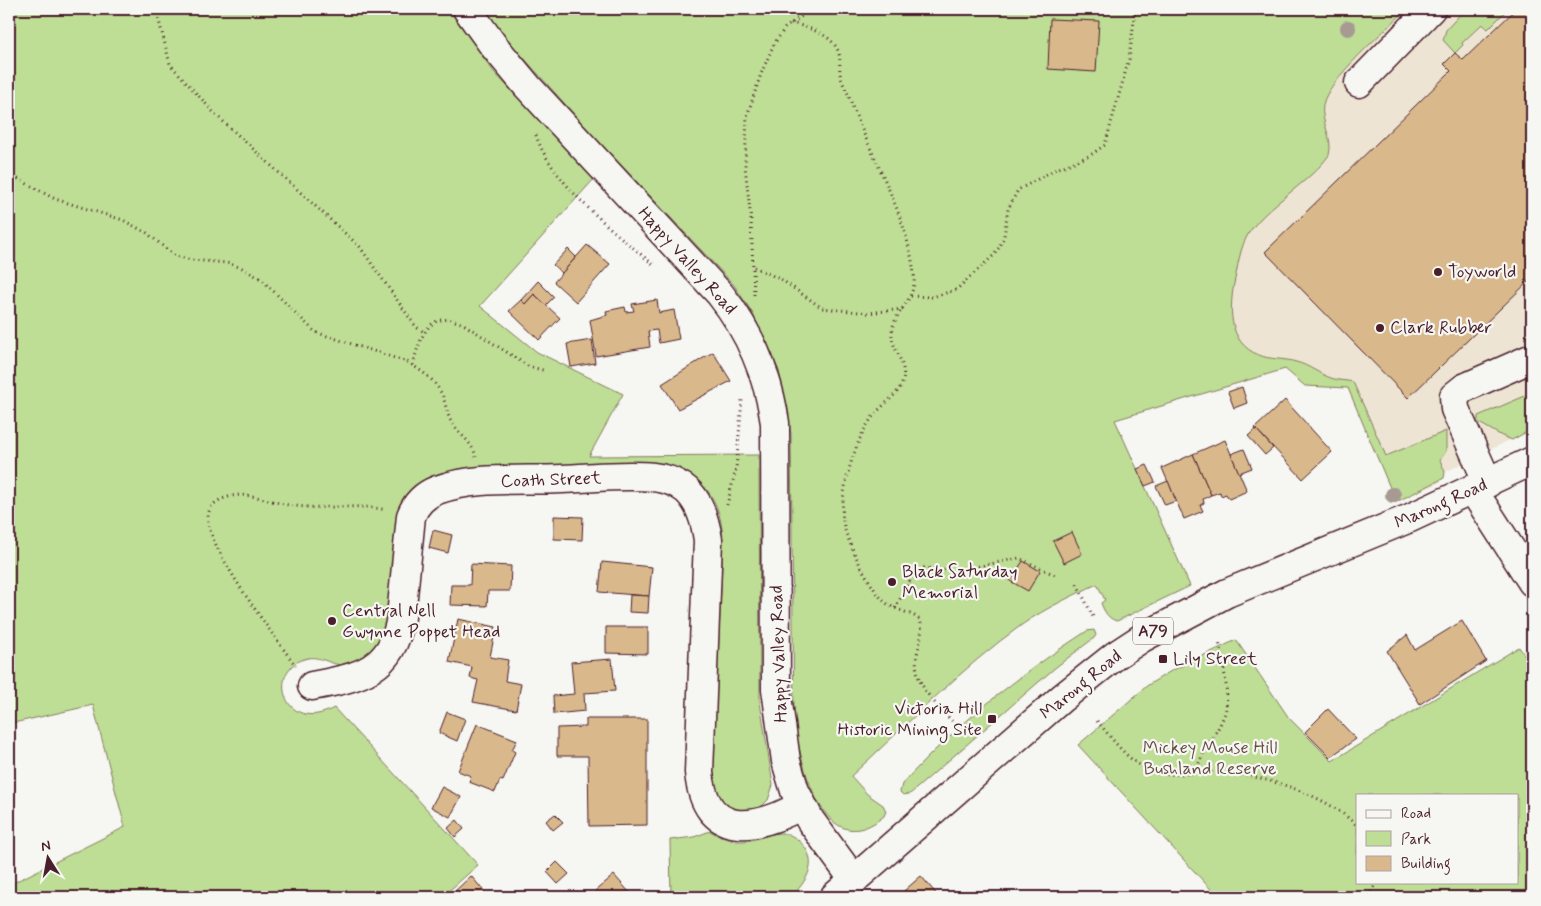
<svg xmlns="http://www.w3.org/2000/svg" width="1541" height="906" viewBox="0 0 1541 906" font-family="Mynerve,sans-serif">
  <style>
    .built { fill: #ede4d3 }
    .green { fill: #bedd95; stroke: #847e60; fill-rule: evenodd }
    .building { fill: #d9b98c; stroke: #4a1f2b }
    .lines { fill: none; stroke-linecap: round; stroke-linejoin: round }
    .minor-casing { stroke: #4a1f2b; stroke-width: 31 }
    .highway-casing { stroke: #4a1f2b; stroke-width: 31 }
    .path { stroke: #4a1f2b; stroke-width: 3; stroke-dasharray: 1 4; stroke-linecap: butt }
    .minor { stroke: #f6f6f2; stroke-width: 28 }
    .highway { stroke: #f6f6f2; stroke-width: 28 }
    .tree { fill: #a79a93 }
    .poi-dot { fill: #4a1f2b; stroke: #f6f6f2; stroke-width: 2 }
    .labels { text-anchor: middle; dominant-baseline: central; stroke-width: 4.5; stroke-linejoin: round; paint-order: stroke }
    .shield { fill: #f6f6f2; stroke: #7e6067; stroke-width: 1 }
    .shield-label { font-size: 16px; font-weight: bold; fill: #4a1f2b }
    .street-label { font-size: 18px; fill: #4a1f2b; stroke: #f6f6f2 }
    .poi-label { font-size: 18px; fill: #4a1f2b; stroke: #f6f6f2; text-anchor: start }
    .park-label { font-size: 18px; fill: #674e46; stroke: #f6f6f2 }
  </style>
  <rect width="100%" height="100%" fill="#f6f6f2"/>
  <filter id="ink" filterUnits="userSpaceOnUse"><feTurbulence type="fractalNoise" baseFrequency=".02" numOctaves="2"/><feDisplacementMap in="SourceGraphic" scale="10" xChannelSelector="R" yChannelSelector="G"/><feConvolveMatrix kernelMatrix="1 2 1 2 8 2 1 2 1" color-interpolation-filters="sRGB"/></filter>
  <g filter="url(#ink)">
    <path class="built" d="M1283,9H1532V429L1445,472L1444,478L1439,483L1396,502L1347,388L1305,386L1285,369L1171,403Z"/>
    <g class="green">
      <path d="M9,9H448L494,72L594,179L480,306L537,352L623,394L589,456L759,455L760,702L773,785L768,800L762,806L755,810L733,811L716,797L713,778L723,540C721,499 704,475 663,465L438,482L375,656C366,659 351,666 342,665C328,664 318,654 304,659C266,671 284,735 334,708L478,865L442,897H9V885L125,827L93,705L9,724Z"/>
      <path d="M485,9H1407C1388,28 1327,80 1323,105C1320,122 1334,138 1329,155C1312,180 1274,201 1254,226C1241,241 1239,260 1235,279C1229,306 1227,343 1259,355C1270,360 1284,358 1296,362C1309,365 1319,374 1331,378C1338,381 1346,380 1353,382L1386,456L1446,431V451L1440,460L1445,472L1444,478L1396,502L1348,388L1305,386L1285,369L1115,420L1190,586L1117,621C1108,619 1104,611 1101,603L1105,600L1097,584C1072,596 1046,608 1023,624C961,668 907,725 851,776L867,794L883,805L886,811L884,816C823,867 800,761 794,720L791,434L779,371L753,314L734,285L590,132L513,46Z"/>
      <path d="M1465,9H1508L1488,29L1482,24L1462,43L1463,45L1455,53L1443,40L1446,30Z"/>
      <path d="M1532,393V429L1512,440L1502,436L1474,420H1478V416Z"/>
      <path d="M1094,630L1096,635L1094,638L1056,667L910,794L903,795L900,792L902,784C957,724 1019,675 1087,631Z"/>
      <path d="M1236,640L1289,718L1332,761L1519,647L1532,666V897H1218L1078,745L1148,685L1171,671ZM1357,795H1517V882H1357Z"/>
      <path d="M710,831C719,836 729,841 739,841C754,842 767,833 781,833C799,834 815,854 809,871C806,881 798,889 792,897H671L670,840L694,837Z"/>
    </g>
    <g class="building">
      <path d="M1516,9H1532V278L1408,398L1265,252L1451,71L1444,64L1455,53L1463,60Z"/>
      <path d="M1050,19L1099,21L1096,72L1048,69Z"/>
      <path d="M587,245L610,264L576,302L554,282Z"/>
      <path d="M568,249L576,257L562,273L553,265Z"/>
      <path d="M538,281L554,297L546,305L534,294L525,304L521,300Z"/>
      <path d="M534,294L560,318L539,340L509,311L521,300L525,304Z"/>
      <path d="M657,300L659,313L674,310L679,339L659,343L657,330L648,331L650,347L596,356L590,320L607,315L606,311L625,307L626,312L634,311L632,304Z"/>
      <path d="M592,340L595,363L571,367L567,344Z"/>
      <path d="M713,352L731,381L678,409L662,384Z"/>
      <path d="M1242,387L1247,403L1234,408L1228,392Z"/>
      <path d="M1285,400L1332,452L1303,479L1255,428Z"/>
      <path d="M1256,429L1273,448L1265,455L1248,436Z"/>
      <path d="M1225,440L1247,491L1229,499L1226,494L1221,496L1220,492L1211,495L1193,454Z"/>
      <path d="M1244,449L1252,468L1239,473L1231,454Z"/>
      <path d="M1193,454L1211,495L1203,499L1204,503L1200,505L1203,511L1184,519L1162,468Z"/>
      <path d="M1147,465L1155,482L1145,486L1137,469Z"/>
      <path d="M1168,481L1176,501L1165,505L1156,486Z"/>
      <path d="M554,516L583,517L582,540L554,539Z"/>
      <path d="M433,530L452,535L448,553L429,548Z"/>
      <path d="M1072,532L1082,554L1064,563L1053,541Z"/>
      <path d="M1023,561L1040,571L1028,591L1010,581Z"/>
      <path d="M602,562L652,567L649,596L599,592Z"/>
      <path d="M471,564L511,566L510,591H488L487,606L450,605L451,585H470Z"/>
      <path d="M630,595L649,596L648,613L629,612Z"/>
      <path d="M458,619L496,627L490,657L508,660L505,681L521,684L516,710L473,702L478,680L470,678L472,667L449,662Z"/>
      <path d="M1462,621L1486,661L1420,704L1387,651L1407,635L1415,650Z"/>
      <path d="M606,627H648V654L606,653Z"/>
      <path d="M612,659L615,691L584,693L585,711L554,714L553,696L574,694L571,662Z"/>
      <path d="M1328,709L1356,739L1330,757L1305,732Z"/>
      <path d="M447,712L465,719L457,741L439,733Z"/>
      <path d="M586,719H647V825L589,826L588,756H557V728L586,727Z"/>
      <path d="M477,724L517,740L512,750L515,752L503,781L500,780L495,792L469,782L471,776L458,771Z"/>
      <path d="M442,787L461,797L450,817L431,807Z"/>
      <path d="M9,802L16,818L9,821Z"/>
      <path d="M555,814L563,822L553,830L546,821Z"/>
      <path d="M457,820L464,829L455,837L448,828Z"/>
      <path d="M557,862L569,874L558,884L547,872Z"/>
      <path d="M614,875L629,892L623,897H592L597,893L595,891Z"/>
      <path d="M471,876L489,897H458L454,892Z"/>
      <path d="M921,876L939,897H897Z"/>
    </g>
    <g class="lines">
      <defs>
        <g id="minor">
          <path d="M467,9L493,45L528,87L720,294C750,332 768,374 775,423L776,689L786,761L795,791L810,820L854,880"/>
          <path d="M1359,83L1431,9"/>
          <path d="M1488,483L1455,409L1454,396L1464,388L1532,358"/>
          <path d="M1473,490L1532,582"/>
          <path d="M312,686C360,677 392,671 401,617L411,516C416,503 424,495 437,490C475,476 521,481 562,479C592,478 623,474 653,477C662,478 671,480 679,485C698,495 705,519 708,540L699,772C705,841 756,830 802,805"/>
        </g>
        <path id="highway" d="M834,897L1062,698L1116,655L1142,638L1227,593L1410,518L1532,461"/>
      </defs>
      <use href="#minor" class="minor-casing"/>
      <use href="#highway" class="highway-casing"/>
      <g class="path">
        <path d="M156,9L170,64L215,114L360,247L416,327L424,332"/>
        <path d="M791,23C804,26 826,33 834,44C842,54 839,62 840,73C841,80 845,88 848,94C869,155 906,209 914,274C917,301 893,311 892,333C891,349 907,362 903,380C900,394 884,403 875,414C856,435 839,493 843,521C845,539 872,592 886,603C897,611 911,612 920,620C924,633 919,643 917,655C912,683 934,702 952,721"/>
        <path d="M536,135C551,183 617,234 655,266"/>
        <path d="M9,174L55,199L123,220L147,233L175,256L192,260L227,263L242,268L261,279L315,332L407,362C422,371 436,380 443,397C446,405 447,415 452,423C460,436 472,441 476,457"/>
        <path d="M754,267L782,280L822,308L868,313L903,309"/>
        <path d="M754,295L751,220L745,166L747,116L761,74L774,44L785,28L812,9"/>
        <path d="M911,296L932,297L956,290L994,255L1000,246L1004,236L1008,209L1018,190L1054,170L1089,156L1105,145L1129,59L1134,21L1133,9"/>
        <path d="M413,365C420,337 429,307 465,325L528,366L546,371"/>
        <path d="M727,505L736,469L742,400"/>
        <path d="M1077,584L1094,619"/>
        <path d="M895,608L912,577L924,568L956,571L1019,558L1055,575"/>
        <path d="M296,666C276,639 209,550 208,520C207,508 215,501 225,498C248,489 272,504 296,506C327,510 356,503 386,510"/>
        <path d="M1097,721C1113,739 1126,760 1149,770C1169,779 1196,771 1217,772C1262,775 1325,793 1357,826"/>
        <path d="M1196,773C1201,751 1215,738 1223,718C1232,699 1222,662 1219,641"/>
        <path d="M1370,897L1376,882"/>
      </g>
      <use href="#minor" class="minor"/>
      <use href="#highway" class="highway"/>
    </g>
    <g class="tree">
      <circle cx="1348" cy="28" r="8"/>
      <circle cx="1393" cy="495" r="8"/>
    </g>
  </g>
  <g class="poi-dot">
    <circle cx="1438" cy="272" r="5"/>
    <circle cx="1380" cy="328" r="5"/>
    <circle cx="892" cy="582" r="5"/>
    <circle cx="332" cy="621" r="5"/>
    <rect x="1158" y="654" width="10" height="10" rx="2.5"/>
    <rect x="987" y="714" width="10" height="10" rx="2.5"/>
  </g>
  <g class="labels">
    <rect class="shield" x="1133" y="617.5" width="40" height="27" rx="4"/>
    <g class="shield-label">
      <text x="1153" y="631">A79</text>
    </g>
    <g class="street-label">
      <text transform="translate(687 261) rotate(48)">Happy Valley Road</text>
      <text transform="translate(551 480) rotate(-2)">Coath Street</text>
      <text transform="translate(1441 504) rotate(-24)">Marong Road</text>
      <text transform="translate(779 654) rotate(-92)">Happy Valley Road</text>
      <text transform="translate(1081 685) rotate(-39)">Marong Road</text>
    </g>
    <g class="poi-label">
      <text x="1448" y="272">Toyworld</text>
      <text x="1390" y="328">Clark Rubber</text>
      <text x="902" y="572">Black Saturday<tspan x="902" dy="21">Memorial</tspan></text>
      <text x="342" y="611">Central Nell<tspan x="342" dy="21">Gwynne Poppet Head</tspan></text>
      <text x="1173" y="659">Lily Street</text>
      <text x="982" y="709" text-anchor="end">Victoria Hill<tspan x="982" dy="21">Historic Mining Site</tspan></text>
    </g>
    <g class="park-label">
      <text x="1210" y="748">Mickey Mouse Hill<tspan x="1210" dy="21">Bushland Reserve</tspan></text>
    </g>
  </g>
  <rect width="1541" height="906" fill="none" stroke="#f6f6f2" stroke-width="30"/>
  <rect x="15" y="15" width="1511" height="876" fill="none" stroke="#4a1f2b" stroke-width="2" filter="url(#ink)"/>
  <rect x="1356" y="794" width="162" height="90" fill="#f6f6f2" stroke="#b1a0a2"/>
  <rect x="1366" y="810" width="25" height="8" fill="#f6f6f2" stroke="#b1a0a2"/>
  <text x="1401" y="818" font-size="15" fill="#4a1f2b">Road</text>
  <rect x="1366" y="831" width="25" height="15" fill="#bedd95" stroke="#b1a0a2"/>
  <text x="1401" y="844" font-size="15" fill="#4a1f2b">Park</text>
  <rect x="1366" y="856" width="25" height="15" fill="#d9b98c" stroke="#b1a0a2"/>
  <text x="1401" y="868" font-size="15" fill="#4a1f2b">Building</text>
  <g transform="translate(48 858) rotate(349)" stroke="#f6f6f2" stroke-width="4" paint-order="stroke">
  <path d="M0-4L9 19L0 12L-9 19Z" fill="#4a1f2b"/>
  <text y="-8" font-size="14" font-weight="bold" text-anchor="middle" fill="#4a1f2b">N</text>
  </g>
</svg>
